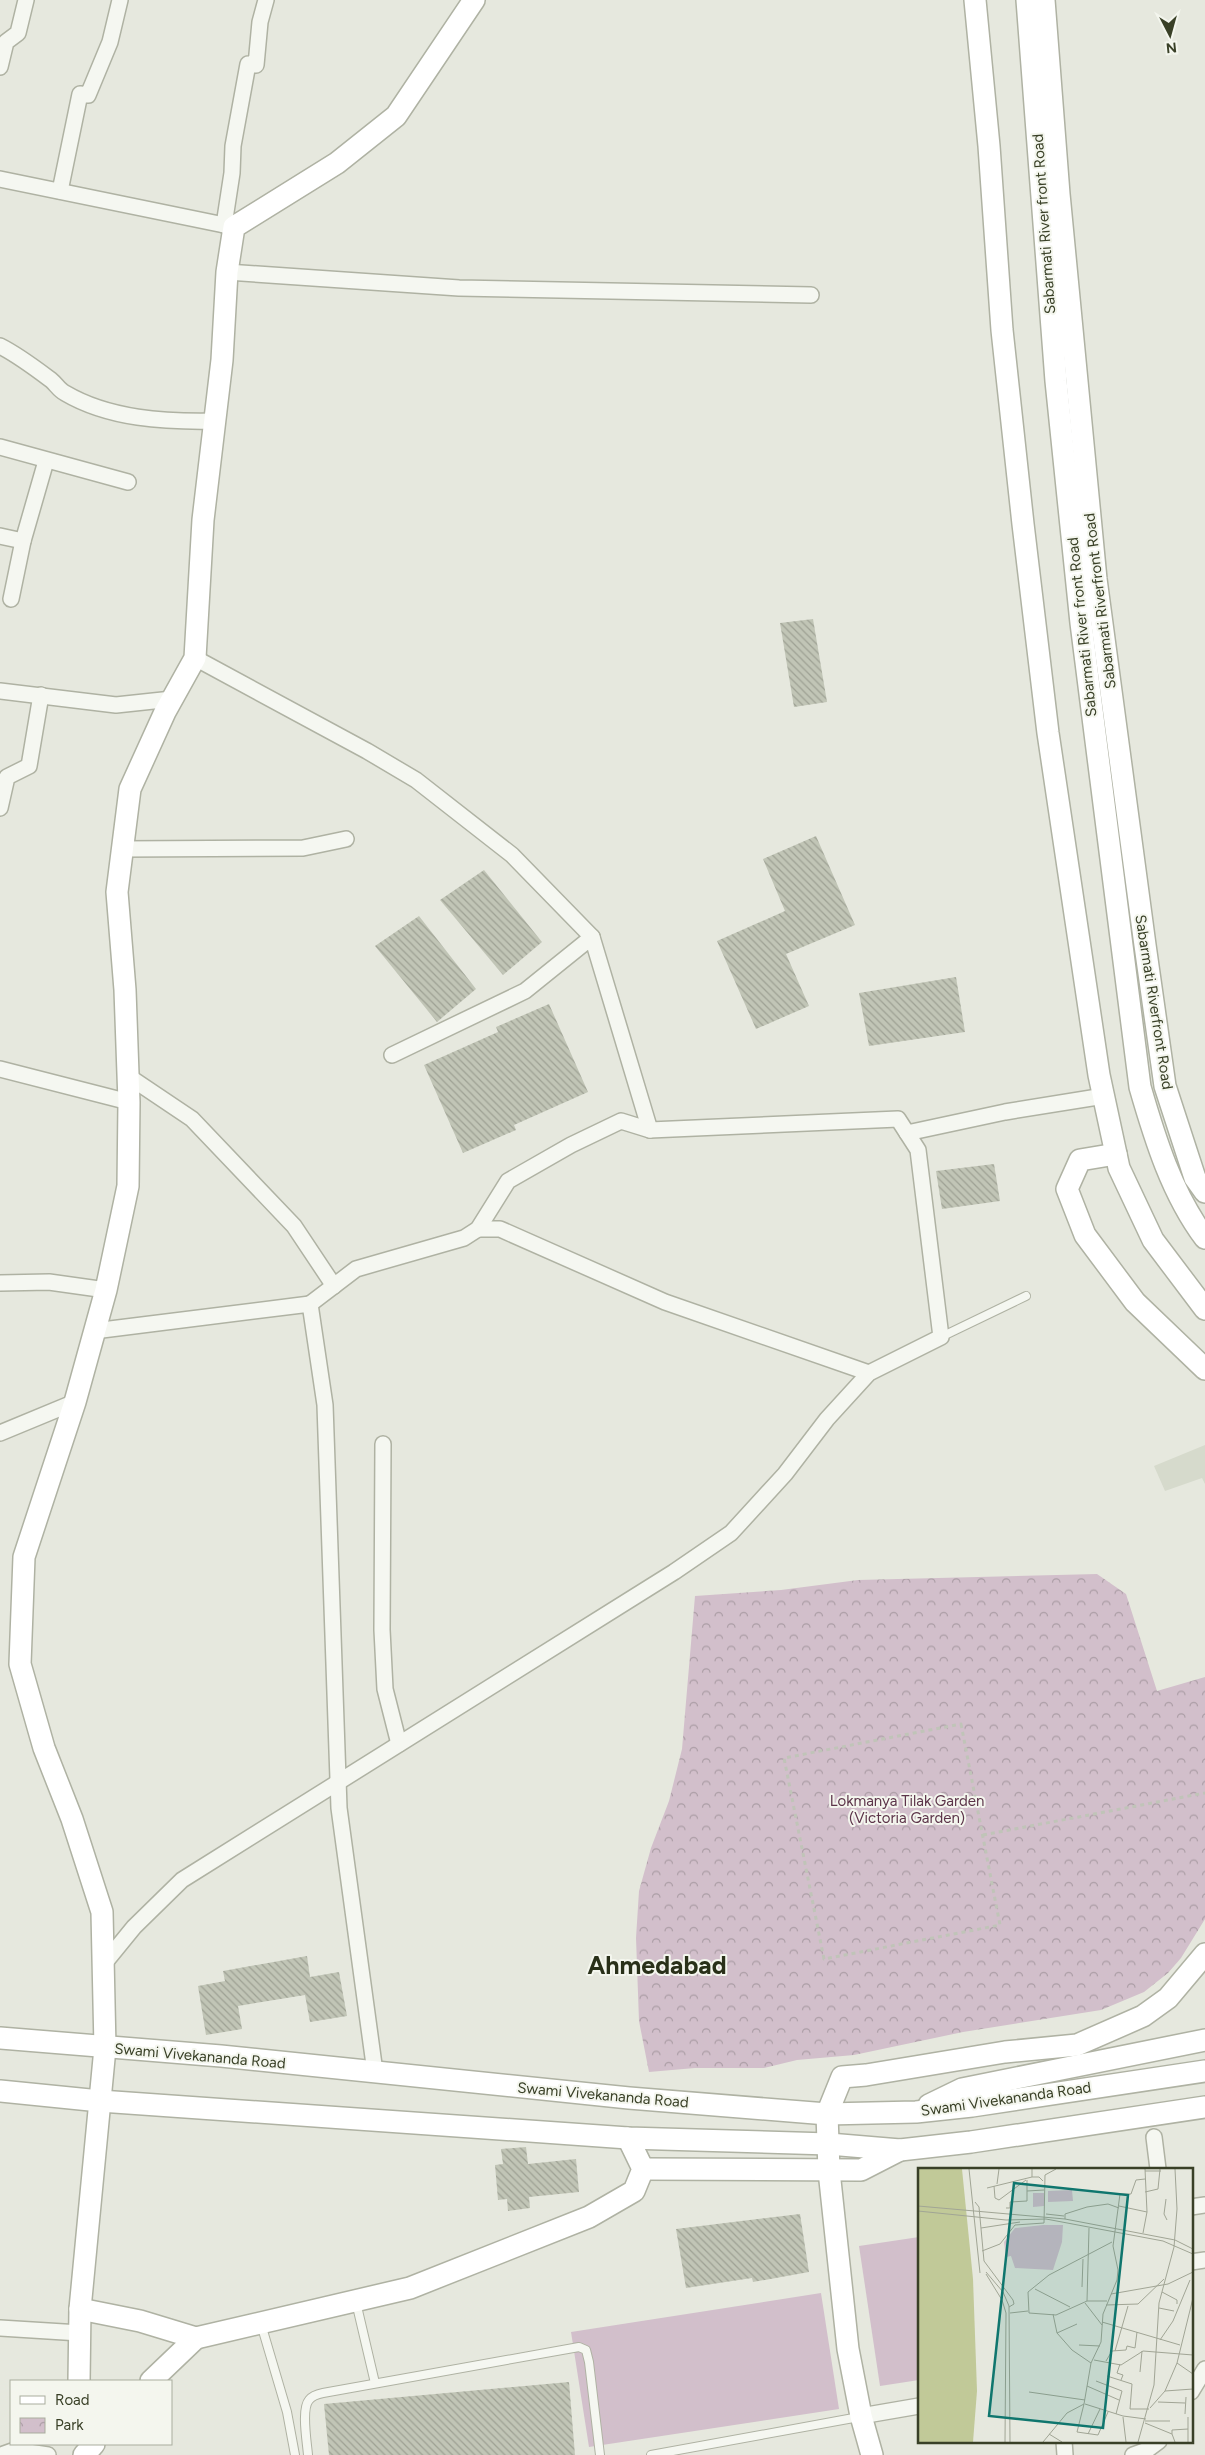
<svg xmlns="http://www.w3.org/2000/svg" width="1205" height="2455" viewBox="0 0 1205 2455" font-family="Figtree,sans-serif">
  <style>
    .built { fill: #d6dacc }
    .park { fill: url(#park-crowns) }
    .garden { fill: #d2bfcb }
    .building { fill: url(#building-back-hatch) }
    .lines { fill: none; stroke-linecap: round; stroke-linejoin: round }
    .lane-casing { stroke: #afb2a3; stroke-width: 10 }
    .street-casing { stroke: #afb2a3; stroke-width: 18 }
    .secondary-casing { stroke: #afb2a3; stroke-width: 24 }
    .path { stroke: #c0c4b8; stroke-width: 3; stroke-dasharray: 4 4; stroke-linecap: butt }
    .lane { stroke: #f5f7f1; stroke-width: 8 }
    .street { stroke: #f5f7f1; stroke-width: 15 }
    .secondary { stroke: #fff; stroke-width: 21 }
    .labels { text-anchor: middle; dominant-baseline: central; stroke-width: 4; stroke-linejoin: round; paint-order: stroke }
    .street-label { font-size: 15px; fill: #394027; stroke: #f4f6ee }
    .park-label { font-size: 15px; fill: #5c3449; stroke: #f4f6ee }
    .town-label { font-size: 25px; font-weight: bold; fill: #293019; stroke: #f4f6ee }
    .inset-road { fill: none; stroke: #a1a595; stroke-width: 1 }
    .view { fill: #0f766e; fill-opacity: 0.15; stroke: #0f766e; stroke-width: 2.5 }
    .inset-edge { fill: none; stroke: #394027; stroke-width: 2.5 }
  </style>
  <defs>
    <pattern id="park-crowns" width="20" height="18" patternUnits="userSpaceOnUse" patternTransform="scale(1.25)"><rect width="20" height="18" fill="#d2bfcb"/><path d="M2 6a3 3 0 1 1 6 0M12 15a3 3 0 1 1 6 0" fill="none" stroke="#ab9da5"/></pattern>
    <pattern id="building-back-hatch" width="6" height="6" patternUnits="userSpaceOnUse" patternTransform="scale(1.25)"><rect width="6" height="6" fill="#c1c5b6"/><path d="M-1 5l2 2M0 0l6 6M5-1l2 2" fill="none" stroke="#9ea194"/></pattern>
  </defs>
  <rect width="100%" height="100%" fill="#e6e8de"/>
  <path class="built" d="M1205,1445V1484L1202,1478L1165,1491L1154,1466Z"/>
  <path class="park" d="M1097,1574L1126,1594L1157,1691L1205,1677V1919L1181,1958L1168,1973L1144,1992L1101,2010L963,2032L854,2055L797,2060L764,2068H695L649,2072L639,2021L636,1938L639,1891L651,1848L669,1801L682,1749L695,1596L781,1590L858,1580Z"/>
  <g class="garden">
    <path d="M919,2237V2380L880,2386L859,2246Z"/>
    <path d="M821,2293L839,2409L589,2447L571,2332Z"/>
  </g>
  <g class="building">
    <path d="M813,619L827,702L794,707L780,623Z"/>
    <path d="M816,836L855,925L786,954L809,1006L756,1029L717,941L785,911L763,859Z"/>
    <path d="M484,870L542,942L503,975L440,900Z"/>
    <path d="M419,916L476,989L437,1022L375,946Z"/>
    <path d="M956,977L965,1032L869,1046L859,993Z"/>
    <path d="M549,1004L588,1092L514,1125L516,1130L463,1153L424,1065L498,1032L496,1027Z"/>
    <path d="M994,1164L1000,1201L942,1209L936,1171Z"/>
    <path d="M307,1956L310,1977L339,1972L347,2016L310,2022L305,1995L238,2006L242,2029L206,2035L198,1986L225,1981L223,1971Z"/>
    <path d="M526,2147L528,2164L576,2159L579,2192L529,2197L530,2208L508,2211L507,2199L498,2200L495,2165L503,2164L501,2149Z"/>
    <path d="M800,2214L809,2272L753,2282L752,2278L686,2288L676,2229Z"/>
    <path d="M569,2382L575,2455H329L324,2404Z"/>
  </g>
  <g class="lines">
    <defs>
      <g id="lane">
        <path d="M941,1337L1026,1296"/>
        <path d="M356,2302L375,2383"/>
        <path d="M261,2324L287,2412L295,2455"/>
        <path d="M308,2455C307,2442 301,2409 309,2400C312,2396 318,2394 323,2393L579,2347L586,2350L589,2362L600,2455"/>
        <path d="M651,2455L859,2417"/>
      </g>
      <g id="street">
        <path d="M0,67L6,42L18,33L26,0"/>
        <path d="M0,179L234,227"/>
        <path d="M60,191L80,94L88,95L110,42L120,0"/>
        <path d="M224,225L232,173L233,146L248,64L256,65L260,22L266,0"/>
        <path d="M227,272L459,288L811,295"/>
        <path d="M0,346C18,355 35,368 51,380C56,384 59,390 65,393C109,419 165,422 215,421"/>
        <path d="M0,447L128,482"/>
        <path d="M0,536L23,541"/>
        <path d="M11,599L23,541L46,461"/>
        <path d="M195,658L367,751L416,780L512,855L592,937"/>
        <path d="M0,691L116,705L172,699"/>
        <path d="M0,808L7,777L29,766L41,695"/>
        <path d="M122,849L303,848L346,839"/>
        <path d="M392,1055L525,991L592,937L650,1130"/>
        <path d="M0,1069L129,1102"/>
        <path d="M128,1076L192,1119L294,1226L334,1286"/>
        <path d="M907,1133L1005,1112L1104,1096"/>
        <path d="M478,1229H500L665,1302L869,1373"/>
        <path d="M0,1283L49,1282L106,1290"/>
        <path d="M94,1331L310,1304L325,1405L339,1808L375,2072"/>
        <path d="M0,1433L75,1402"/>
        <path d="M383,1444L382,1630L385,1689L399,1744"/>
        <path d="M103,1965L134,1927L182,1880L674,1572L731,1533L785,1474L827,1419L869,1373L941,1337L918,1150L898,1119L650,1130L621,1121L571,1145L508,1181L478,1229L464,1238L356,1269L310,1304"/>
        <path d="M1154,2137L1158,2169"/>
        <path d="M1191,2207L1205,2205"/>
        <path d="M1191,2262L1205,2260"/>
        <path d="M0,2328L80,2333"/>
        <path d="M1191,2392L1205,2369"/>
        <path d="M861,2416L919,2406"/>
        <path d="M1064,2441L1065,2455"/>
        <path d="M1,2455L15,2450L48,2455"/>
        <path d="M1133,2455L1147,2450L1159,2441"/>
      </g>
      <g id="secondary">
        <path d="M975,0L989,146L1002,330L1023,524L1048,733L1099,1075L1119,1168L1153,1240L1205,1309"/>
        <path d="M1027,0L1056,381L1081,623L1140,1087C1155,1139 1172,1194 1205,1238"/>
        <path d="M1044,0L1059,194L1096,579L1145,945L1165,1086L1195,1178L1205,1192"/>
        <path d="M1116,1154L1080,1160L1067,1189L1085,1235L1135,1302L1205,1369"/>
        <path d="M0,2038L221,2056L629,2098L827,2114L916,2112L972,2106L1205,2071"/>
        <path d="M0,2091L100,2101L628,2138L829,2144L900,2150L971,2142L1205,2107"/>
        <path d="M929,2105L962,2089L1205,2040"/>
        <path d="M643,2169L861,2170L900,2150"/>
        <path d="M80,2309L140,2321L196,2338L410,2288L589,2217L634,2191L643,2169L628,2138"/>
        <path d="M79,2381L80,2309L105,2048L102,1912L72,1819L44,1748L20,1664L24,1557L75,1402L106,1290L128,1186L129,1102L125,990L117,892L130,789L165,712L195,658L203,520L222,360L227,272L234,227L337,163L396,116L474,0"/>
        <path d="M151,2381L196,2338"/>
        <path d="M84,2455L94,2444"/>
        <path d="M872,2455L861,2416L848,2349L829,2171L827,2114L842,2077L866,2075L1005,2052L1077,2045L1143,2016L1168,1998L1205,1954"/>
      </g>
    </defs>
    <use href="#lane" class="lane-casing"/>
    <use href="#street" class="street-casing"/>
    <use href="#secondary" class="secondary-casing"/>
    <g class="path">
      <path d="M961,1724L1000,1925L824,1959L784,1758Z"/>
      <path d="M983,1835L1205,1793"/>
    </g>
    <use href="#lane" class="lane"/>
    <use href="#street" class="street"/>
    <use href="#secondary" class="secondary"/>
  </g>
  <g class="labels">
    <g class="street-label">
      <text transform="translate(1044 224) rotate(-94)">Sabarmati River front Road</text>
      <text transform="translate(1100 601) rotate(-97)">Sabarmati Riverfront Road</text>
      <text transform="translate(1082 627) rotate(-96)">Sabarmati River front Road</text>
      <text transform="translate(1154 1002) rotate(81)">Sabarmati Riverfront Road</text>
      <text transform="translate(200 2056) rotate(5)">Swami Vivekananda Road</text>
      <text transform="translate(603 2095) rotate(5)">Swami Vivekananda Road</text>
      <text transform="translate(1006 2099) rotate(-8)">Swami Vivekananda Road</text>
    </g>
    <g class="park-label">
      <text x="907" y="1801">Lokmanya Tilak Garden<tspan x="907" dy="17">(Victoria Garden)</tspan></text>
    </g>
    <g class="town-label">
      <text x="657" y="1965">Ahmedabad</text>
    </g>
  </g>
  <g transform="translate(918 2168)">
    <rect width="275" height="275" fill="#e6e8de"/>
    <path d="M125,57H145L144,74L135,102L97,100L93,88L88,89L86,74L97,60Z" fill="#d2bfcb"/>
    <path d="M154,22L155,33L130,34V23ZM115,25H126V38L115,39Z" fill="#d2bfcb"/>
    <path d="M0,1H44L55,111L59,223L55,274H0Z" fill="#c1c998"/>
    <path class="inset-road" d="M51,1L62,105M114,1V9H121L125,13M227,3H243M79,16L81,1M76,18L77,30L81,32L108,12M69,20L114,9M109,23L126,22M227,24L240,21L242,1M202,26H213L218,12L227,11M248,31L246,46L249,52M57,34L61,39L66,93L95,132L96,136L91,139M0,38L147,51L257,72L275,81M201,38L229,44M88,40H92V34L109,33V12M0,43L88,52L128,51L245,73L275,86M128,46L146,48M147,51V46L169,39L190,36L201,40M63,60L102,54M171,60L169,133H189M225,65L229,44L227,1M64,83L82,76L97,57L126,55L127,7L138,1M68,104L85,124L91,138L92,274M68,106L84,132L88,145L87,274M164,119L165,91M117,121L152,139M244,124L259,132V136M193,126L250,116L275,104M169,133L138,147L111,145L110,124L131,107L194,74M167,135L184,157M188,137L220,136L246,111M241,140L256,143M92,145L110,143M135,146L139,165L159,156M184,154L262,177M139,165L154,182L173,195M242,172L255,153L272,112M161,177L182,178M197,183L210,138M176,192L203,197L225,183L275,187M188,193L194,183L208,182L209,178L217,180L219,164M259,195L275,206M202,196L199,205L205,207L203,212M222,204L224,183M189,208L214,216L212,241H231M178,213L204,223L198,246M169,218L201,232M247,223L275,221M111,224L167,232M240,234L267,235M166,236L159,264L180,267L190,244M167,236L205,248L228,251M232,240L247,223L259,195L275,130M267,246L268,229M205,249L208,274M227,253H252M227,255L254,266L257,274M131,266L144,274M170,266L182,241M254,266V262L270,261M125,274L149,245L166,236L173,195L183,174L185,146L199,112L200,102L195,78L202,26M220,274L236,217L241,135L256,79L259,41L257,1M270,274V249"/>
    <path class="view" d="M96,15L210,27L185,260L71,248Z"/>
    <rect width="275" height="275" class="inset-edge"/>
  </g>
  <rect x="10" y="2380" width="162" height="65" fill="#f4f6ee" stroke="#a9ad9e"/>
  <rect x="20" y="2396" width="25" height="8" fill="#ffffff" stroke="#a9ad9e"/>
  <text x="55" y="2405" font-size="15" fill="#394027">Road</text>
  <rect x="20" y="2418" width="25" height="15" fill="url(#park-crowns)" stroke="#a9ad9e"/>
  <text x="55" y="2430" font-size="15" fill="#394027">Park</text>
  <g transform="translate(1170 35) rotate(174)" stroke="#f4f6ee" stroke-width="4" paint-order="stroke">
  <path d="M0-4L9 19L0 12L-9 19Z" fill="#394027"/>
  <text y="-8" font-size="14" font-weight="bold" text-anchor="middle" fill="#394027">N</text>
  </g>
</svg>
